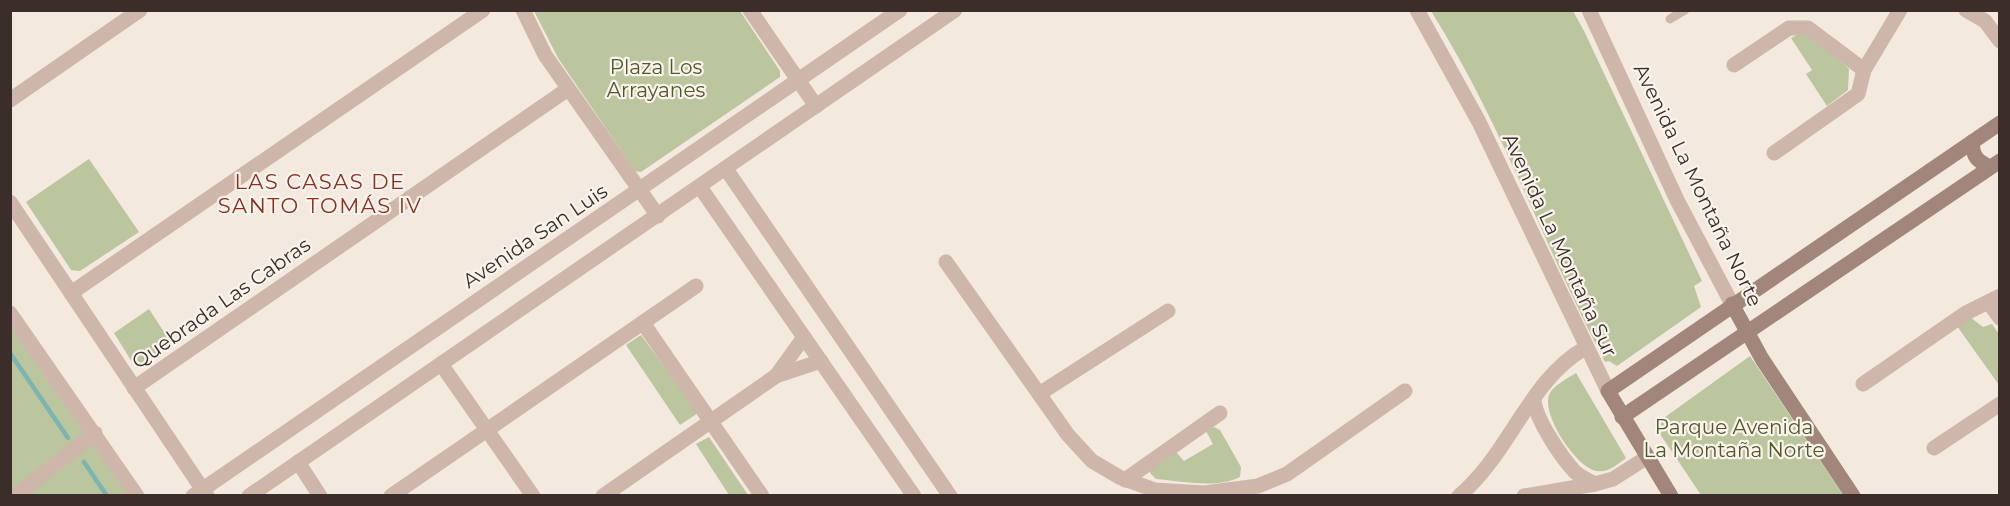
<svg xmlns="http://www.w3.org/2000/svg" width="2010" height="506" viewBox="0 0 2010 506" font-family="Montserrat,sans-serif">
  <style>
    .green { fill: #bbc59e }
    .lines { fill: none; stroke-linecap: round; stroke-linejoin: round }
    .stream { stroke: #7cb4b2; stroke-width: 4.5 }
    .lane { stroke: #ceb7aa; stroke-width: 9 }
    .street { stroke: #ceb7aa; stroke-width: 15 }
    .secondary { stroke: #a2867b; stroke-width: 15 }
    .labels { text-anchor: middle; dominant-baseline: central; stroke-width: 4.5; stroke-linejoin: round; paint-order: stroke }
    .park-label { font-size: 20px; fill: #4d5b2c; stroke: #fbf3ec }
    .street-label { font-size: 20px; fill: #3b2e2a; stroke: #fbf3ec }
    .neighbourhood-label { font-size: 21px; letter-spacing: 1.5px; fill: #8f2f1d; stroke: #fbf3ec }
  </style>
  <rect width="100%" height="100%" fill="#f4e9df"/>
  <g class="green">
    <path d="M534,11H740L780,71V77L641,172L635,171L558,58Z"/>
    <path d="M1431,11H1573L1584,31L1702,281L1694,286L1701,307L1617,366L1609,361L1605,362C1544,246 1501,122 1431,11Z"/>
    <path d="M1801,33L1811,35L1849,69L1848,90L1827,106L1806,74L1812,70L1791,38Z"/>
    <path d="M89,159L139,232L80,271L71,270L26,202Z"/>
    <path d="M11,309L139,495H11Z"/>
    <path d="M149,309L173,346L144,364L132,362L114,333Z"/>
    <path d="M1970,317L1983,327L1992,324L1999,334V385L1957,326Z"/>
    <path d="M641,335L698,413L680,425L626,345Z"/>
    <path d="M1750,356L1843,495H1701L1654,425Z"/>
    <path d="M1576,373L1626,458C1618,464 1608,473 1597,471C1577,469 1539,412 1550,393C1554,385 1568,378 1576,373Z"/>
    <path d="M1214,427L1220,430L1241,467L1240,477C1216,489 1181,481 1156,479L1150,473L1151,468L1176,452L1184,461L1213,444L1206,431Z"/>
    <path d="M709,437L748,495H729L696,444Z"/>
  </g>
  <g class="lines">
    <g class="stream">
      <path d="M10,353L68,438"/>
      <path d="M84,462L107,496"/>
    </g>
    <path class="lane" d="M1670,19L1685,10"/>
    <g class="street">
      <path d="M523,10L545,55L658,216"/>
      <path d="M750,10L816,106"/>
      <path d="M1417,10L1479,122L1608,391"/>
      <path d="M1589,10L1677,200L1732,304"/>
      <path d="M1966,10L1985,21L2000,41"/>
      <path d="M1734,65L1789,28H1808L1864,70"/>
      <path d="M10,100L140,10"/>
      <path d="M1774,153L1858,94L1864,70L1900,10"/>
      <path d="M726,169L950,496"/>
      <path d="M700,187L914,496"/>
      <path d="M10,202L207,496"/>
      <path d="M946,262L1068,435L1092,461L1121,478L1155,490L1204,493L1258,486L1287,474L1405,391"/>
      <path d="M71,293L483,10"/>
      <path d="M1989,303L2000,318"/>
      <path d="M10,313L137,496"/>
      <path d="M643,323L762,496"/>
      <path d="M441,364L533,496"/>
      <path d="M776,376L804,337"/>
      <path d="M1863,384L1966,313L2000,296"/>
      <path d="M134,388L568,89"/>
      <path d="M1039,394L1168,311"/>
      <path d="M1534,399C1535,419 1562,458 1575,472C1581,477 1589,481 1595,484"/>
      <path d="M1934,448L2000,404"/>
      <path d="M298,462L320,496"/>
      <path d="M1125,480L1220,413"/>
      <path d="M15,496L95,433"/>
      <path d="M193,496L900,10"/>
      <path d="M249,496L955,10"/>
      <path d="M391,496L696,286"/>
      <path d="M603,496L776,376L821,361"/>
      <path d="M1459,496C1511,452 1528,381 1585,348"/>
      <path d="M1524,496L1595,484L1613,479L1646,458"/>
    </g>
    <g class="secondary">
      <path d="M1972,142C1973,157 1977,161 1990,167"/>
      <path d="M1732,304L1762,359L1853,496"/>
      <path d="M1622,417L2000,161"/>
      <path d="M1671,496L1608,391L2000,123"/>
    </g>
  </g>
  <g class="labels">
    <g class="park-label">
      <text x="656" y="67">Plaza Los<tspan x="656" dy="23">Arrayanes</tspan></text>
      <text x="1734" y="427">Parque Avenida<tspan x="1734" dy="23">La Montaña Norte</tspan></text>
    </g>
    <g class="street-label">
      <text transform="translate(1698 185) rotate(64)">Avenida La Montaña Norte</text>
      <text transform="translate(535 236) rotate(-34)">Avenida San Luis</text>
      <text transform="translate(1560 245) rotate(65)">Avenida La Montaña Sur</text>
      <text transform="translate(221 303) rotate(-35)">Quebrada Las Cabras</text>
    </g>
    <g class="neighbourhood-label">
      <text x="320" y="181">LAS CASAS DE<tspan x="320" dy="24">SANTO TOMÁS IV</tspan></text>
    </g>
  </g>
  <rect width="2010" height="506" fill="none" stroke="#3b2e2a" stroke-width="24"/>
</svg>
